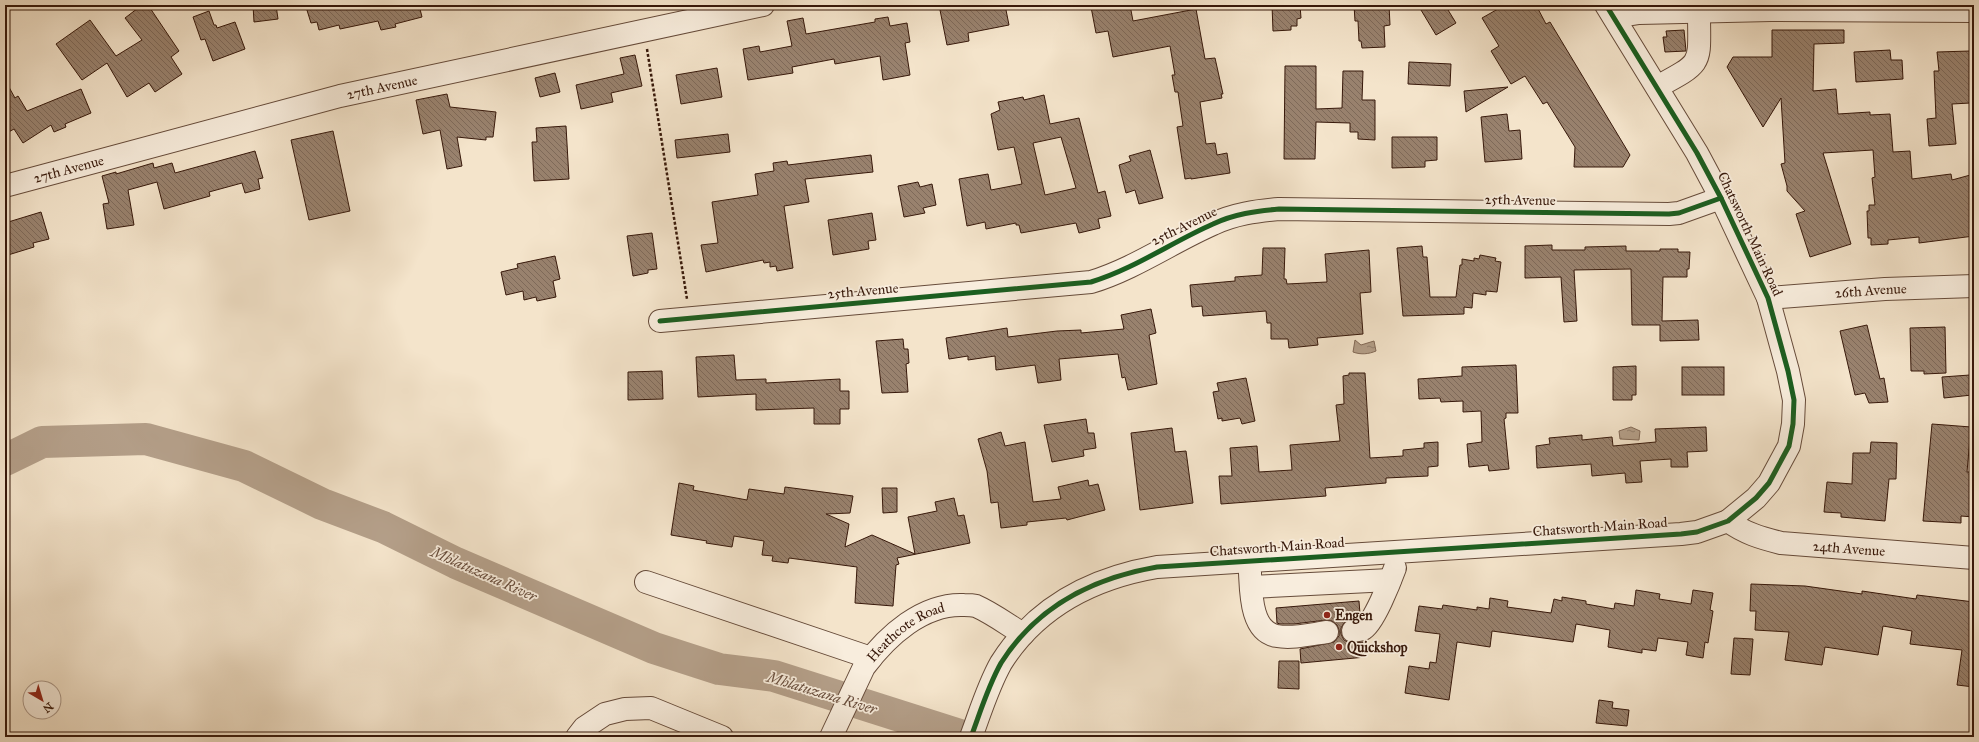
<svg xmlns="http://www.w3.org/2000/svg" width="1979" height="742" viewBox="0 0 1979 742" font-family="'IM FELL Great Primer',serif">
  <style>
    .water { fill: url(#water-ripples); stroke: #826956 }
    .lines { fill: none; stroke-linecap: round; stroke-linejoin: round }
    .river { stroke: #b49f89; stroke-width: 32 }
    .building { fill: url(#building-back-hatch); stroke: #37180a; fill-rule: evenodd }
    .minor-casing { stroke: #664b3a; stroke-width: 24 }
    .path { stroke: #37180a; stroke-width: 2.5; stroke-dasharray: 3 2; stroke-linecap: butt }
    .minor { stroke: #f8eddd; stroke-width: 22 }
    .cycleway-casing { stroke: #f8eddd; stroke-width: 8 }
    .cycleway { stroke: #1b5e20; stroke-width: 5 }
    .poi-dot { fill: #8f2418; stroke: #f8eddd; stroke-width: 1.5 }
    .labels { text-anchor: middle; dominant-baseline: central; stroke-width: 3.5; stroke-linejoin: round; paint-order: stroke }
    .street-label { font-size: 14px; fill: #37180a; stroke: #f8eddd }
    .poi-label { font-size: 14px; font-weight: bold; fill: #37180a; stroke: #f8eddd; text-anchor: start }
    .water-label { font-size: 15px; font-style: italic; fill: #694e3d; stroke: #f8eddd }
  </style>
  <defs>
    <pattern id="water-ripples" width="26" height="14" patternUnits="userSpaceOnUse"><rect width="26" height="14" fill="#b49f89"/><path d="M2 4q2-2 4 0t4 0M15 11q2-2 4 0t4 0" fill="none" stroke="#93816e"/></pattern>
    <pattern id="building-back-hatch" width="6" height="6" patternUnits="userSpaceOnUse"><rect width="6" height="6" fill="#99826e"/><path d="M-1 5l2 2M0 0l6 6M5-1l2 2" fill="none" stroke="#7e6959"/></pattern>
  </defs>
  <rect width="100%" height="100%" fill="#f4e4cb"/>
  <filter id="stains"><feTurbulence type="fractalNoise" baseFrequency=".005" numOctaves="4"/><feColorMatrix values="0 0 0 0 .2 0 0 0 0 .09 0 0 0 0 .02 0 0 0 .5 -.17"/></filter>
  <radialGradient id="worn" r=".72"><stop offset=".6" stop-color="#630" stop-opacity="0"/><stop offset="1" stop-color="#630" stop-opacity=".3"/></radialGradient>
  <g class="water">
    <path d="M1355,340L1361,345L1374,341L1376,351C1369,354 1361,355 1353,352Z"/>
    <path d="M1631,427L1640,431L1639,440L1620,439L1619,431Z"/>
  </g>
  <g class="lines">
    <path class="river" d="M5,460L42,442L146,439L244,466L322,504L383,527L456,563L654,648L719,669L774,676L966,737"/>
  </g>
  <g class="building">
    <path d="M142,5H148L179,51L171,57L182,74L155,92L149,83L127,97L107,63L82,80L56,44L90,20L116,56L142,40L125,18Z"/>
    <path d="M253,5H276L278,19L254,22Z"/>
    <path d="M318,5H419L422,17L395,24L396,27L381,30L378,21L340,29L339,25L319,30L317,22L311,23L306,7Z"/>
    <path d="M939,5H1005L1009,25L968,33L969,41L947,45Z"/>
    <path d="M1103,5H1130L1133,21L1196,9L1205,59L1215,58L1223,94H1221L1222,98L1200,102L1206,144L1215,143L1217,155L1227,153L1230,173L1191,179V178L1185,179L1177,127L1183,126L1178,92H1175L1172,75H1175L1170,46L1113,57L1108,31L1096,33L1091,7Z"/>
    <path d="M1272,5H1300L1301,18L1297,19V26H1291V30L1273,31Z"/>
    <path d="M1354,5H1389L1390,25L1384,26L1385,47L1362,48L1361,41H1359L1358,21H1355Z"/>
    <path d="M1418,5H1445L1456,23L1436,35Z"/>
    <path d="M1505,5H1536L1546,24L1550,22L1630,155L1623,167H1574L1575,147L1547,102L1543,104L1525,76L1511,84L1491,51L1499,46L1482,18Z"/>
    <path d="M209,11L214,25H216L217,28L235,22L245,49L213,61L205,39L201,40L193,17Z"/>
    <path d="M888,17L890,26L907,23L910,42L905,43L910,75L883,80L880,56L835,64L834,59L792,67L793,73L748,80L743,49L759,46L760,52L792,46L787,21L803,18L806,34L875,22V19Z"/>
    <path d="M1684,30L1686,51L1665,52L1663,37H1667L1666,31Z"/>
    <path d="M1772,30H1844V43L1814,44L1813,91L1836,89L1838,114L1870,112V115L1890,114L1893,152L1910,151L1912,179L1951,174L1952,180L1974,174V236L1919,243V237L1888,240V244L1871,245V238H1868L1867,211H1869V205H1875L1872,178L1875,177L1873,150L1823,153L1851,244L1810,257L1796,214L1805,211L1787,191V186L1781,164L1785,163L1781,98L1763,127L1727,67L1733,57H1772Z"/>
    <path d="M1890,50L1891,60H1902L1903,79L1856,82L1854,52Z"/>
    <path d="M1970,51L1971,75H1974V100H1970V103L1952,104L1956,144L1929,146L1927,119L1936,118L1934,71H1939L1937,52Z"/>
    <path d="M635,55L642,86L611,93L613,102L581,109L576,85L624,74L620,58Z"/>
    <path d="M1409,62L1451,64L1450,86L1408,84Z"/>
    <path d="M1285,66H1316V109L1342,108L1343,71H1363L1362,100H1375V140L1358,139V132H1350V123L1316,122L1315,159H1284Z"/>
    <path d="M717,68L722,97L681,104L676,75Z"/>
    <path d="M555,73L560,92L540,97L535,78Z"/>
    <path d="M5,80L15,98L18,96L27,111L81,89L91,113L65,124L66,127L54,132L51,125L23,143L14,129L5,134Z"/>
    <path d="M1508,87L1466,112L1464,91Z"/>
    <path d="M447,94L450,107L496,112L493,137H486V140L457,137L462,166L447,169L440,130L423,134L416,100Z"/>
    <path d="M1044,95L1050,124L1079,118L1098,193L1105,191L1111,216L1098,219L1100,228L1079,233L1076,223L1021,233L1019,225H1016V223L986,229L985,222L967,226L959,179L988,174L991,190L1022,184L1014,147L998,150L991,114L1000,110L998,102L1023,97L1024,100ZM1061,137L1076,188L1045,195L1033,143Z"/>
    <path d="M1507,114L1509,131L1520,130L1522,159L1485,162L1481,117Z"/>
    <path d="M566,126L569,179L534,181L532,142H537L536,128Z"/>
    <path d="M333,131L350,211L309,220L291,140Z"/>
    <path d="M728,134L730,152L677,158L675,140Z"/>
    <path d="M1392,137H1437V160L1425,161V167L1392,168Z"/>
    <path d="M1150,150L1163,198L1139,204L1135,190L1126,193L1119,165L1131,161L1129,156Z"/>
    <path d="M255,151L263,178L258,179L260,189L245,193L242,183L209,192L210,196L164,209L157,182L128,190L134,225L107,229L103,204L109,203L102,176L116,172V174L153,163L154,168L172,163L175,173Z"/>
    <path d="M871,155L873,172L805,179L809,202L784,206L793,268L777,271L776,266L770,267V262L764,263L763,260L706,272L701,245L718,243L712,202L758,195L755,174L774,171L773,163L787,161L788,165Z"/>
    <path d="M918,182L920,187L932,184L936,205L923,208L925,213L904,217L898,186Z"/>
    <path d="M41,212L49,239L33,243L34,247L8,255L5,244V223Z"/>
    <path d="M872,213L876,240L868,241L869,249L833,255L828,220Z"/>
    <path d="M652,233L657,269L648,270V273L633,276L627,236Z"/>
    <path d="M1552,245V250H1585V247L1626,246V251H1660V249H1678V252H1690L1689,269H1687V277H1663L1662,321L1698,320L1699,340L1660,341V325H1632L1631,269L1574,270L1577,321L1564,322L1561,277L1525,278V246Z"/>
    <path d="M1422,246L1423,257H1427L1430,297H1456L1460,265H1462V259L1474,261V258L1479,259L1480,255L1496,258L1495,261L1501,262L1497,292L1486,291V295L1473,293L1472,308L1464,307V314L1403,316L1397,248Z"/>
    <path d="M1263,248H1285L1284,279H1286L1287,284L1327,282L1325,254L1369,250L1371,292L1360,293L1363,334L1317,338L1318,345L1289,348L1288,339H1271V323H1267L1266,311L1203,316L1202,306L1192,307L1190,285L1235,281V277L1262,275Z"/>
    <path d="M555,256L560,279L553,281L556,297L537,301L536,297L524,300L523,291L506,295L501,272L518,268L517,264Z"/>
    <path d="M1151,309L1156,333L1149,335L1157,384L1128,390L1125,377L1122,378L1118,354L1059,359L1061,380L1038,383L1035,365L996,370L995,356L968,360V356L949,359L946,338L1007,328L1008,337L1057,331L1081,330V333L1124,329L1121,315Z"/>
    <path d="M1867,325L1880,379L1884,378L1888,402L1869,403L1865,393L1855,395L1840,331Z"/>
    <path d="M1945,327L1946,373L1924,374V371H1911L1910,328Z"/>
    <path d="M903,339L904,349H908L909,363L906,364L908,392L882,393L876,341Z"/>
    <path d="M734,355L736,380L766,379V383L840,379V391H849V409H840V424H814V408L756,410V394L698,397L696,357Z"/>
    <path d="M1516,365L1518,413H1506V418L1504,419L1509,469L1489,471L1488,465L1469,467L1467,444L1482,442L1481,411L1463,412V401L1441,402L1440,398L1419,399L1418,379L1462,376V367Z"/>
    <path d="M1636,366V395H1632V400H1613V367Z"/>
    <rect x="1682" y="367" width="42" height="28"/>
    <path d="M662,371L663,399L628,400V372Z"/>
    <path d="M1349,373H1365L1370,458L1403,456V450L1424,448V443L1438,442V466L1428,467V476L1386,478V483L1325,488L1326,496L1221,504L1219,476H1232L1230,448L1257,446L1259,472L1292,470L1290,445L1340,441L1336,405L1344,404L1343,376L1349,375Z"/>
    <path d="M1970,375L1972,395L1944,398L1942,377Z"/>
    <path d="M1246,378L1255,421L1242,424L1240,418L1222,421V418L1218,419L1213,392L1219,391L1217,383Z"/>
    <path d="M1086,419L1088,433H1094L1096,448L1083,450L1084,456L1052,462L1044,425Z"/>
    <path d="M1932,424L1971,427L1967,472H1974V517L1961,516V523L1923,521Z"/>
    <path d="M1706,427L1707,451L1687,452L1688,467H1671V459L1640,461L1642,482L1626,483L1625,473L1592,476L1591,464L1537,468L1536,446L1550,444L1549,438L1582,435V440L1612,437L1613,446L1656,442L1655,429Z"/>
    <path d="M1172,428L1175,452L1186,451L1193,503L1140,510L1131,433Z"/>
    <path d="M1001,432L1005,446L1025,442L1033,502L1061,499L1058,487L1088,480L1089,486L1098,484L1105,510L1067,520L1066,518L1027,522V525L1001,528L998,502L991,503L987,471L978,439Z"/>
    <path d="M1871,442L1897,443L1896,479H1889L1885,521L1841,517V513L1824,512L1827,482L1852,484L1853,453H1870Z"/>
    <path d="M679,483L694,486L693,490L747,500L749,489L784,494L785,487L853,496L850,513L826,514L849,524L845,547L872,535L915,554L908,517L937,511L935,502L954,498L958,516L964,515L970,543L897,558L899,564L896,565L893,606L855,603L857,567L789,558L788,563L772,561L773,556L762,555L764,541L734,536L732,547L706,543L707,541L671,535Z"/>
    <path d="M882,488H897V512L883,513Z"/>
    <path d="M1751,584L1805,586L1862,594V591L1916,599L1917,595L1974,602V687L1957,685L1962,650L1910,644L1912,631L1883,626L1878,655L1825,647L1822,665L1785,660L1789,632L1755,630L1756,611H1750Z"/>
    <path d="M1636,590L1660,594L1659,599L1691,604L1693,590L1713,593L1710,610L1713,611L1708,643L1705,642L1703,658L1686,655L1688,642L1658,638L1656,651L1642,649V653L1608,647L1610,630L1576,624L1573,642L1492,631L1490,647L1457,642L1449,700L1405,693L1409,666L1429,669L1430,662L1436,663L1440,634L1415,631L1419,606L1442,609L1443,605L1477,610V607L1489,609L1490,598L1508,601L1507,607L1551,613L1554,599L1562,601V597L1586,601V604L1614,609L1615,603L1634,606Z"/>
    <path d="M1359,601L1360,614L1357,617L1344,623L1341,628V634L1344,640L1350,643L1364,642L1366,657L1301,663L1300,649L1334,642L1339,636V630L1337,625L1332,621L1326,620L1294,624H1280L1277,623L1276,608Z"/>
    <path d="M1734,638L1753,639L1750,675L1731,674Z"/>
    <path d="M1279,661H1299V689L1278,688Z"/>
    <path d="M1599,700L1613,702L1612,708L1629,710L1627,726L1596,723Z"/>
  </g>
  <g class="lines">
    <defs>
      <g id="minor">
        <path d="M1614,17L1639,13L1771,10L1974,11"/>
        <path d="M1657,87C1705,61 1699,65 1699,12"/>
        <path id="s1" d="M5,186L340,96L763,5"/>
        <path id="s2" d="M1768,298L1885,289L1974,286"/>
        <path d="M660,321L1091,282C1134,269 1172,242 1213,224C1234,214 1256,211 1279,209L1669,214L1679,213L1721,198"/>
        <path id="s3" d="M1728,521C1744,533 1761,538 1781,543L1974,558"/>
        <path d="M1250,573C1251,593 1251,632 1277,636C1292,639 1312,634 1327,632"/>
        <path d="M646,582L871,658"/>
        <path d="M1251,587L1390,580"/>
        <path d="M1353,631C1356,630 1360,630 1363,629C1373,625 1391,579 1395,568"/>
        <path d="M577,737L584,728L605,714L625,709L651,708L722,737"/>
        <path id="s4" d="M831,737L864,667C887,636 923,603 964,605C968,605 972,605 976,606C992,613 1008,625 1023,634"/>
        <path d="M971,737C980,713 988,686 1001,663C1037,606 1093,578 1157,567L1681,534L1697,532L1728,521L1756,498L1769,483L1789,446L1793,424L1794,400L1788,371L1768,298L1721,198L1697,153L1606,5"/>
      </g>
    </defs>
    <use href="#minor" class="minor-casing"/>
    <path class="path" d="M647,49L687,299"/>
    <use href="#minor" class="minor"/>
    <defs>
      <g id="cycleway">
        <path d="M660,321L1091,282C1134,269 1172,242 1213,224C1234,214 1256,211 1279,209L1669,214L1679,213L1721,198"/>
        <path d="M971,737C980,713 988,686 1001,663C1037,606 1093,578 1157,567L1681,534L1697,532L1728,521L1756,498L1769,483L1789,446L1793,424L1794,400L1788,371L1768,298L1721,198L1697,153L1606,5"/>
      </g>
    </defs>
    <use href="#cycleway" class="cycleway-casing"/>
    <use href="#cycleway" class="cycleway"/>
  </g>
  <g class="poi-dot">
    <circle cx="1327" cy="615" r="4"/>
    <circle cx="1339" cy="647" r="4"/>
  </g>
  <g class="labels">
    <g class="street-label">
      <text stroke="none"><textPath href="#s1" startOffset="390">27th Avenue</textPath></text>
      <text stroke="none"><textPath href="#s1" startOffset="66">27th Avenue</textPath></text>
      <text transform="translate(1520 200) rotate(1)">25th Avenue</text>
      <text transform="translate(1184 226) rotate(-26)">25th Avenue</text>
      <text transform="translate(1750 234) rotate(65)">Chatsworth Main Road</text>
      <text transform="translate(863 291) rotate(-5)">25th Avenue</text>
      <text stroke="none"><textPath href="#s2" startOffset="103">26th Avenue</textPath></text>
      <text transform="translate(1600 527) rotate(-4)">Chatsworth Main Road</text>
      <text transform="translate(1277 547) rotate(-4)">Chatsworth Main Road</text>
      <text stroke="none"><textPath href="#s3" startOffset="126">24th Avenue</textPath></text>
      <text stroke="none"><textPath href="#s4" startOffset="133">Heathcote Road</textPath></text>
    </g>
    <g class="poi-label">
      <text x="1335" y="615">Engen</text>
      <text x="1347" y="647">Quickshop</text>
    </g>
    <g class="water-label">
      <text transform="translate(484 574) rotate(24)">Mhlatuzana River</text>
      <text transform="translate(822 693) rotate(17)">Mhlatuzana River</text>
    </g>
  </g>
  <rect width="1979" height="742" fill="none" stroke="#f4e4cb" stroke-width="20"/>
  <rect x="6" y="6" width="1967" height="730" fill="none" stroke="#37180a" stroke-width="2"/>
  <rect x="10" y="10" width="1959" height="722" fill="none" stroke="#37180a"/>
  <g transform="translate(42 700) rotate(142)"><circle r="19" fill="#f8eddd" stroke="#ab9889"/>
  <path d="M0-3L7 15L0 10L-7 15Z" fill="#8f2418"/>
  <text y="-6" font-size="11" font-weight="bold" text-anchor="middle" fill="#37180a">N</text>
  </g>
  <rect width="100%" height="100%" filter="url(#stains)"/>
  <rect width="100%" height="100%" fill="url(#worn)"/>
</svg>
